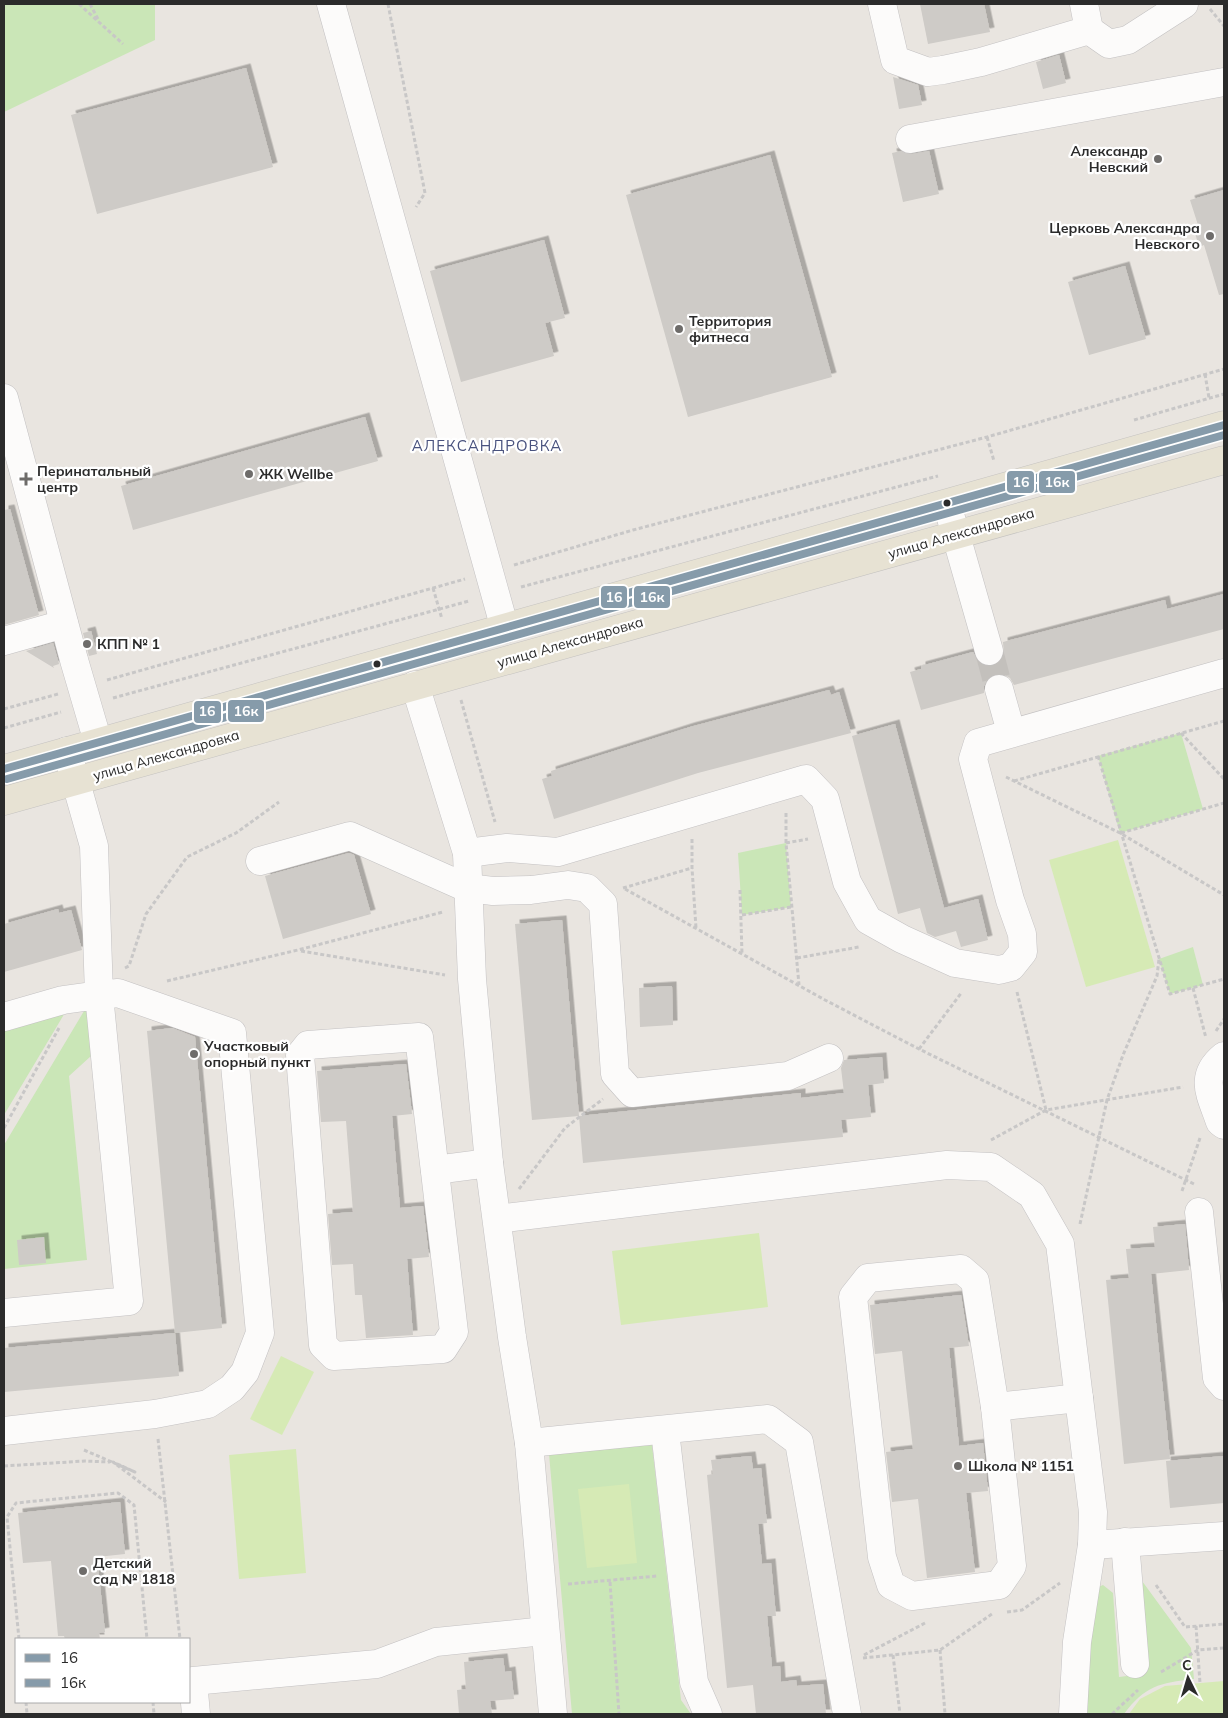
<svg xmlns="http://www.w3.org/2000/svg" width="1228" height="1718" viewBox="0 0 1228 1718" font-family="Mulish,sans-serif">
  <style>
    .green { fill: #cae6b7 }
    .pitch { fill: #d6eab5 }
    .building { fill: #cecbc7; filter: url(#shadow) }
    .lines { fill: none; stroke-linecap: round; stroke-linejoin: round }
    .minor-tunnel { stroke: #c3c0bc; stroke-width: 28; stroke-dasharray: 28 14; stroke-linecap: butt }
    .minor-casing { stroke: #c3c1c2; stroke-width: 29 }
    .major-casing { stroke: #c5c3c1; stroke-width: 29 }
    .path { stroke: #c8c7c7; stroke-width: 3; stroke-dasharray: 4 2.5; stroke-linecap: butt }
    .minor { stroke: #fcfbfa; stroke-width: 28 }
    .major { stroke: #e7e2d3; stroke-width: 28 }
    .bus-1-casing { stroke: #fff; stroke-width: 11 }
    .bus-2-casing { stroke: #fff; stroke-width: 11 }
    .bus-1 { stroke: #869baa; stroke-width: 8 }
    .bus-2 { stroke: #869baa; stroke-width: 8 }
    .poi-dot { fill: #6e6c6a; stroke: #fff; stroke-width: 2 }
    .bus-dot { fill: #2b2b2b; stroke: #fff; stroke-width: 2 }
    .labels { text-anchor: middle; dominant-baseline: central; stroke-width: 4.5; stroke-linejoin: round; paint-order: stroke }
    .poi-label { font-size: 14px; font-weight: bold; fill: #2b2b2b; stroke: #fff; text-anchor: start }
    .street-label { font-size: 14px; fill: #2b2b2b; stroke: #fff }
    .neighbourhood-label { font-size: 15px; letter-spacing: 1px; fill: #49527e; stroke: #fff }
    .line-badge { stroke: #fff; stroke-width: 2 }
    .badge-label { font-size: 14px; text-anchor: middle; font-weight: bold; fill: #fff }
  </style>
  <defs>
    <filter id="shadow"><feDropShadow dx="4.5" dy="-4.5" stdDeviation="0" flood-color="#0004"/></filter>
  </defs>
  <rect width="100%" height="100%" fill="#e9e5e0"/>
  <g class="green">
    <path d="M4,4H155V40L4,112Z"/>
    <path d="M1181,733L1203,809L1120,833L1098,756Z"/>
    <path d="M786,843L791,907L742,915L738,853Z"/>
    <path d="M1193,947L1203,985L1170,994L1159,959Z"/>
    <path d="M69,1006L4,1115V1025Z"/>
    <path d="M87,1006L91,1056L69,1076L87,1260L4,1269V1145Z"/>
    <path d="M652,1445L681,1700L691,1714H572L549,1454Z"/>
    <path d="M1134,1570L1191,1648L1194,1679C1159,1683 1145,1686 1124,1714H1082L1094,1589L1103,1585L1113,1593L1119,1677L1143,1674Z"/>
  </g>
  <g class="pitch">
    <path d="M1118,840L1155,967L1086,987L1049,860Z"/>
    <path d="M759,1233L768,1307L621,1325L612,1251Z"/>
    <path d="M281,1356L314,1372L282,1435L250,1419Z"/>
    <path d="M296,1449L306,1573L239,1579L229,1455Z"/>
    <path d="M629,1484L637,1563L587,1568L578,1489Z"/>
    <path d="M1224,1681V1714H1129L1140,1699L1165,1686Z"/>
  </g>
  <g class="building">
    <path d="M920,4H984L990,32L928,44Z"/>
    <path d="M1059,55L1066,83L1043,89L1036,62Z"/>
    <path d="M246,68L273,167L97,214L71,115Z"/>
    <path d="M893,77L918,85L922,105L899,109Z"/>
    <path d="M901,151L912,154L929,151L939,194L903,202L892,153Z"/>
    <path d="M770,155L832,377L688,417L626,195Z"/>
    <path d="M1224,190V294L1219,295L1204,245L1199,247L1193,226L1198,225L1190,200Z"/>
    <path d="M544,240L565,318L545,323L554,356L461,382L430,271Z"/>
    <path d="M1125,266L1146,339L1089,355L1068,282Z"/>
    <path d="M365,417L378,461L133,530L121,486Z"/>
    <path d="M10,509L39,615L4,625V510Z"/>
    <path d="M1224,594V629L1014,685L1010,678L1003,674H995L988,678L984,686V693L921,710L910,672L921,669V666L973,652L979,663L986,666H993L1000,662L1004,655L1003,642L1165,600L1167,609Z"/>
    <path d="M91,631L97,654L89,656L83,633Z"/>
    <path d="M53,643L59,664L53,666L54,668L26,651Z"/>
    <path d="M829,690L831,695L839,692L851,733L698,773L554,819L542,779L552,776L551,771L690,727Z"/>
    <path d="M895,724L944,908L978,899L988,940L961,947L956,931L935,937L927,933L920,908L898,914L852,736Z"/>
    <path d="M349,853L354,855L371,914L283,939L265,876Z"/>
    <path d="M58,909L59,913L71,910L82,950L4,972V924Z"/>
    <path d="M562,920L579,1116L532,1120L515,924Z"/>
    <path d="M672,986L673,1025L640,1027L639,988Z"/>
    <path d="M172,1028L195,1037L222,1328L175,1333L147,1031Z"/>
    <path d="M882,1057L884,1083L868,1085L871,1117L841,1120L843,1137L583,1163L579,1116L801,1093V1098L844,1093L841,1068L844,1060Z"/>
    <path d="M406,1064L412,1114L392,1116L400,1208L423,1206L429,1257L407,1259L413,1335L366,1338L362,1295H355L353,1264L332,1265L328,1214L353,1212L346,1121L321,1122L317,1071Z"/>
    <path d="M1185,1224L1189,1270L1151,1274L1170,1459L1124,1464L1106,1280L1129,1278L1126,1249L1155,1247L1153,1227Z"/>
    <path d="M44,1237L46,1263L19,1265L17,1240Z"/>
    <path d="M961,1295L969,1346L949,1348L959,1446L983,1443L988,1491L966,1493L975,1572L927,1578L918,1499L892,1502L886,1452L913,1449L902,1351L875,1354L870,1305Z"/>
    <path d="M175,1333L179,1376L4,1392V1348Z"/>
    <path d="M751,1456L753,1469L761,1468L767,1523L758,1524L762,1564L771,1563L776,1616H767L772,1667L780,1666L781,1682L796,1680L797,1686L823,1684L826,1714H756L753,1685L727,1688L707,1475L713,1474L711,1460Z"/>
    <path d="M1224,1456V1503L1170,1508L1166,1461Z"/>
    <path d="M120,1502L125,1554L97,1557L105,1632L99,1633L100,1639H65L64,1636H58L51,1561L23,1563L18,1513Z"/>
    <path d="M503,1658L505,1672L511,1671L514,1699L490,1701L492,1714H459L457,1690L466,1689L464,1662Z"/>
  </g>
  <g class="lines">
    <path class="minor-tunnel" d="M989,651L999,689"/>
    <defs>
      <g id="minor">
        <path d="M331,4L505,629"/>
        <path d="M882,4L895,60L928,72L943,70L981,62L1089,30L1084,4"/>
        <path d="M1089,30L1109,44L1128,40L1184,4"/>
        <path d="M910,139L1224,82"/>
        <path d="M4,398L74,660L98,742"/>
        <path d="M947,504L989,651"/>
        <path d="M4,641L64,624"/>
        <path d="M415,685L467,853L472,979L489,1163L512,1337L529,1443L553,1714"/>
        <path d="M999,689L1011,732"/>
        <path d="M467,853L507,848L558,852L806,779L825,799L847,882L868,920L902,939L955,963L999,970L1011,967L1023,952L1022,934L1010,900L973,759L978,743L1224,673"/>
        <path d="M260,861L350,836L467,888L493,891L531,890L568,885L587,888L603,904L615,1074L632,1093L788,1076L829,1058"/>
        <path d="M4,1017L63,1000L99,995L129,1301L4,1313"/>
        <path d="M419,1037L454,1332L443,1349L334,1356L323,1345L300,1055L308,1045Z"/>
        <path d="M1224,1056C1198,1077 1211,1095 1220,1122L1224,1125"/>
        <path d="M435,1170L489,1163"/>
        <path d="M1199,1212L1217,1378L1224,1386"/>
        <path d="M497,1219L947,1165L991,1167L1032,1195L1060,1244L1093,1512L1092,1545L1077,1642L1073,1714"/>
        <path d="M961,1269L975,1281L995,1407L1012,1566L999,1585L912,1596L891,1585L882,1557L853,1297L868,1278Z"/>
        <path d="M995,1407L1079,1398"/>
        <path d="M4,1431L155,1414L208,1404L232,1388L245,1372L260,1333L232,1033L118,993L99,995L94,846L67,751"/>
        <path d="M665,1431L694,1682L708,1714"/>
        <path d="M529,1443L768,1419L799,1442L847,1714"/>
        <path d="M1125,1542L1135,1664"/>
        <path d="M1092,1545L1224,1536"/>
        <path d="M196,1714L193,1681L377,1664L436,1642L545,1631"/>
      </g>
      <g id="major">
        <path d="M4,769L1224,425"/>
        <path d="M4,801L1224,460"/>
      </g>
    </defs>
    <use href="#minor" class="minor-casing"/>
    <use href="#major" class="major-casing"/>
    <g class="path">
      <path d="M79,4L123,44"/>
      <path d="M90,4L99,21"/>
      <path d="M388,4L425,193L416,207"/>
      <path d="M1210,9L1224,26"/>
      <path d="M1205,374L1209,398"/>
      <path d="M1134,420L1224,394"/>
      <path d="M987,437L994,461"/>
      <path d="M514,565L633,530L987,437L1224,369"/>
      <path d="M521,587L938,476"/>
      <path d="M433,588L442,619"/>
      <path d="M107,680L465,579"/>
      <path d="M113,698L469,601"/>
      <path d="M461,700L495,822"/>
      <path d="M4,709L58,694"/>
      <path d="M4,728L61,712"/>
      <path d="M1181,733L1224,779"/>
      <path d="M1098,756L1170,994L1224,979"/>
      <path d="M1006,777L1120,833L1224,895"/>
      <path d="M1014,781L1224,721"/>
      <path d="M786,813V843L799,985"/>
      <path d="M1121,833L1224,803"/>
      <path d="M692,839V868L696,928"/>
      <path d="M786,843L808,839"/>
      <path d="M623,888L692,868"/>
      <path d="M625,889L825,1000L919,1049L1196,1185"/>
      <path d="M740,890L742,954"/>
      <path d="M742,915L791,907"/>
      <path d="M301,951L445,975"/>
      <path d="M797,958L859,947"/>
      <path d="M125,968L129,966L146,914L187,857L236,833L279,802"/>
      <path d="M167,981L298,950L443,912"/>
      <path d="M1193,988L1206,1038"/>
      <path d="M1017,992L1046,1110"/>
      <path d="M1216,1031L1224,1019"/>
      <path d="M919,1049L962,992"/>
      <path d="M4,1128L59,1028"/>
      <path d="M991,1140L1046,1110L1183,1087"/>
      <path d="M519,1189L565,1128L603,1099"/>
      <path d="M1182,1191L1200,1138"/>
      <path d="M1080,1224L1107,1100L1123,1055L1157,976L1159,959"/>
      <path d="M158,1439L180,1639"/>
      <path d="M84,1450L135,1472L113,1462L166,1502"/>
      <path d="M4,1466L85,1461L110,1462"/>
      <path d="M610,1582L619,1714"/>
      <path d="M568,1584L657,1576"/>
      <path d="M1156,1585L1185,1627L1224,1624"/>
      <path d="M1007,1612L1022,1610L1060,1583"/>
      <path d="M1196,1626L1200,1683"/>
      <path d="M19,1639L7,1517L16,1503L118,1493L134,1505L147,1639"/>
      <path d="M940,1650L945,1714"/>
      <path d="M864,1655L925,1623"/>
      <path d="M893,1655L900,1714"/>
      <path d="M863,1658L940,1650L992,1614"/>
      <path d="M1161,1672L1198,1650L1224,1648"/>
      <path d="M26,1702L27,1714"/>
      <path d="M153,1702L154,1714"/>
      <path d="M1112,1714L1138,1690"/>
    </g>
    <use href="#minor" class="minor"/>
    <use href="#major" class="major"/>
    <defs>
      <path id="bus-1" d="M4,769L1224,425"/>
      <path id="bus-2" d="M7,779L1224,435"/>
    </defs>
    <use href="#bus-1" class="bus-1-casing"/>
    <use href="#bus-2" class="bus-2-casing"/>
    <use href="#bus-1" class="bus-1"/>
    <use href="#bus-2" class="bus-2"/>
  </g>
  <g class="poi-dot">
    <circle cx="1158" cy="159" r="5"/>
    <circle cx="1210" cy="236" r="5"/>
    <circle cx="679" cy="329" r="5"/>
    <circle cx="249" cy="474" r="5"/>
    <path d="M23.5 471.5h5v5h5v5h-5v5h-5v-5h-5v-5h5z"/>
    <circle cx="87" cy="644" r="5"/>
    <circle cx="194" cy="1054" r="5"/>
    <circle cx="958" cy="1466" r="5"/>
    <circle cx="83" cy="1571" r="5"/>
  </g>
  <g class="bus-dot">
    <circle cx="947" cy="503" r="4.5"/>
    <circle cx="377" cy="664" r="4.5"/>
  </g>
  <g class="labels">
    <g class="poi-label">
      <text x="1148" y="151" text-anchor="end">Александр<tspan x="1148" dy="16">Невский</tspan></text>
      <text x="1200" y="228" text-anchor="end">Церковь Александра<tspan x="1200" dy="16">Невского</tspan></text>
      <text x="689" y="321">Территория<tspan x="689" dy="16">фитнеса</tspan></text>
      <text x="37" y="471">Перинатальный<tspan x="37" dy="16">центр</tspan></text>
      <text x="259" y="474">ЖК Wellbe</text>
      <text x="97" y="644">КПП № 1</text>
      <text x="204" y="1046">Участковый<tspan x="204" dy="16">опорный пункт</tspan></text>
      <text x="968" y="1466">Школа № 1151</text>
      <text x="93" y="1563">Детский<tspan x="93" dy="16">сад № 1818</tspan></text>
    </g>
    <g class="street-label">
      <text transform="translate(961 533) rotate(-16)">улица Александровка</text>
      <text transform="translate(570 642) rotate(-16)">улица Александровка</text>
      <text transform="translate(166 755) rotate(-16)">улица Александровка</text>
    </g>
    <g class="neighbourhood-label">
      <text x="487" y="445">АЛЕКСАНДРОВКА</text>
    </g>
  </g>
  <g class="line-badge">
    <rect x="1038" y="470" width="38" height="24" rx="5" fill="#869baa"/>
    <rect x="1006" y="470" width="29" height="24" rx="5" fill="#869baa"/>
    <rect x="633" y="585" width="38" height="24" rx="5" fill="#869baa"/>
    <rect x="600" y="585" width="28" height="24" rx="5" fill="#869baa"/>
    <rect x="227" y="699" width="38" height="24" rx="5" fill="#869baa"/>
    <rect x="193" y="700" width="29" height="24" rx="5" fill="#869baa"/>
  </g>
  <g class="badge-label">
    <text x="1057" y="487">16к</text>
    <text x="1021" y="487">16</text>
    <text x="652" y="602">16к</text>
    <text x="614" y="602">16</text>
    <text x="246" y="716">16к</text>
    <text x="207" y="716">16</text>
  </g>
  <rect width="1228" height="1718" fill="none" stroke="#2b2b2b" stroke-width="10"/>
  <rect x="15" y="1638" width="175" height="65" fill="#ffffff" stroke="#aaaaaa"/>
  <rect x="25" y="1654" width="25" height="8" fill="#869baa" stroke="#aaaaaa"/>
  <text x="60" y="1663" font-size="15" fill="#2b2b2b">16</text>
  <rect x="25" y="1679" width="25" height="8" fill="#869baa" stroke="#aaaaaa"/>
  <text x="60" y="1688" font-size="15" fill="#2b2b2b">16к</text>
  <g transform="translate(1188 1678) rotate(355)" stroke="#ffffff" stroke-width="4" paint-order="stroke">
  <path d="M0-4L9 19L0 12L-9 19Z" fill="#2b2b2b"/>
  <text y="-8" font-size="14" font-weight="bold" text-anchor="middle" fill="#2b2b2b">С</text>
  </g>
</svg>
